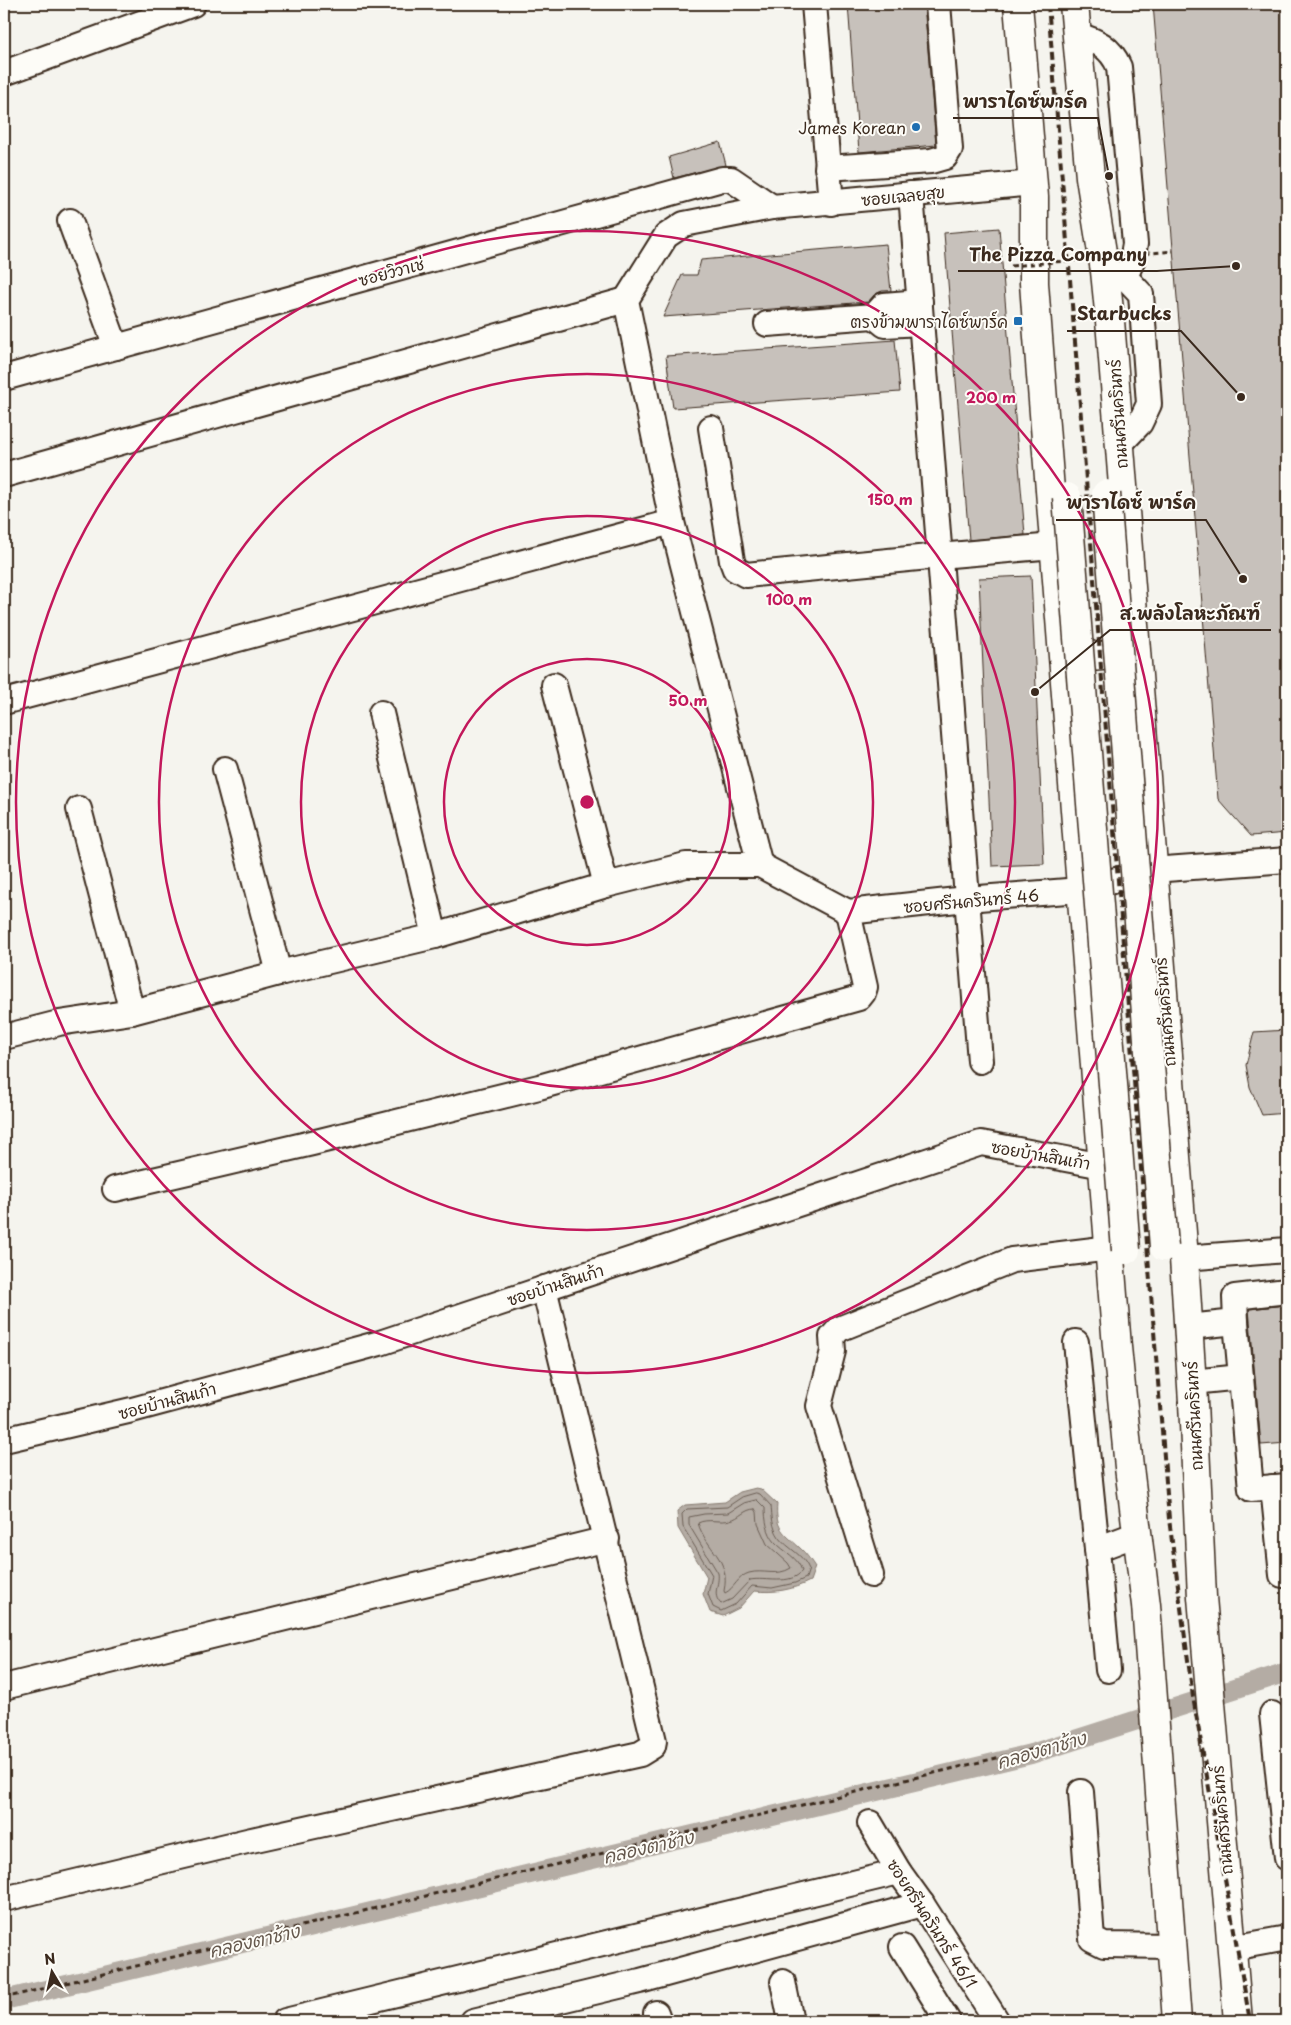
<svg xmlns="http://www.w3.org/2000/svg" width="1291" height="2025" viewBox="0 0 1291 2025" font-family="'Playpen Sans','Playpen Sans Thai',sans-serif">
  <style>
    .water { fill: #b4aca4; stroke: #84786e }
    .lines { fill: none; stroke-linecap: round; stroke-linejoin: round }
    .shore { stroke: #6b5e54; stroke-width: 1 }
    .canal { stroke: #b4aca4; stroke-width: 20 }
    .building { fill: #c7c1bb; stroke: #3b2a1e }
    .minor-casing { stroke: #3b2a1e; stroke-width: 28 }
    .major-casing { stroke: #3b2a1e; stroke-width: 31 }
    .path { stroke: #3b2a1e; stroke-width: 3; stroke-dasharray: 5 4; stroke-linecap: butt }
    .minor { stroke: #fdfcf7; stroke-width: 24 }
    .major { stroke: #fdfcf7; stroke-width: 28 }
    .rail { stroke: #3b2a1e; stroke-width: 4; stroke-dasharray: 8 4; stroke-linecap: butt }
    .major-bridge-casing { stroke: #3b2a1e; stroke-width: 31; stroke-linecap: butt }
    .path-bridge { stroke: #3b2a1e; stroke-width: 3; stroke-dasharray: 5 4; stroke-linecap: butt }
    .major-bridge { stroke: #fdfcf7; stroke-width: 28 }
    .ring { fill: none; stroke: #c2185b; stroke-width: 2.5 }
    .poi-dot { fill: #1f6fb2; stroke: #fdfcf7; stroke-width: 2 }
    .labels { text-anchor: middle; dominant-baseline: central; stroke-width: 4; stroke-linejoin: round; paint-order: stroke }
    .poi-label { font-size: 16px; fill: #3b2a1e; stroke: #fdfcf7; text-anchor: end }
    .street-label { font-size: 16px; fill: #3b2a1e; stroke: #fdfcf7 }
    .water-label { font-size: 18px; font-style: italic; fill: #65584d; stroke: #fdfcf7 }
    .centre { fill: #c2185b; stroke: #fdfcf7; stroke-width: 2.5 }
    .ring-label { font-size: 15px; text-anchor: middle; font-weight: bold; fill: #c2185b; stroke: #fdfcf7; stroke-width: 4; stroke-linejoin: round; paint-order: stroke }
    .leader { fill: none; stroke: #3b2a1e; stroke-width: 2 }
    .callout-dot { fill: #3b2a1e; stroke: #fdfcf7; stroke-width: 2 }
    .callout-label { font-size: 18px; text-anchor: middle; font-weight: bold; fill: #3b2a1e; stroke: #fdfcf7; stroke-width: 4; stroke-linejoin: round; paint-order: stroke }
  </style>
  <rect width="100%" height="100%" fill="#f5f4ee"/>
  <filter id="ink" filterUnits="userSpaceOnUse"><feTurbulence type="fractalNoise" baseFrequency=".02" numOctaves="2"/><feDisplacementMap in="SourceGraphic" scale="10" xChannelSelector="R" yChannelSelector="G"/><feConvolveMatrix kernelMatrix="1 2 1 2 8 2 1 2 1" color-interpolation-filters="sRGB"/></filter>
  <g filter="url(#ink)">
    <path class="water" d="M756,1488L761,1489L777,1504C775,1529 783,1532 800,1548C806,1553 811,1561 815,1567L810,1581C792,1590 775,1593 754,1591L739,1608L723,1616L710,1612L703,1594L707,1577L678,1528L677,1511L685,1505L725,1502L740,1492Z"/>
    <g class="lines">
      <g class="shore">
        <path d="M756,1493L760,1494L771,1506C772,1516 772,1527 779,1537C788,1549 803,1554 809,1569L806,1578L795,1583L772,1588L752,1586L736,1604L721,1611L713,1607L708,1594L712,1575L683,1527L682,1514L687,1509L727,1507L742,1497Z"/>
        <path d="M757,1500L765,1508C765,1519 767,1533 775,1542C784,1552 798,1557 802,1571C791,1586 765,1577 750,1580L732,1599L721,1604C711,1594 720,1585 718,1573L689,1525V1517L704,1514L728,1513L744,1503Z"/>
        <path d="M755,1509L757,1512L758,1524L767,1544L788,1563L791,1568C777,1577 763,1569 749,1573C738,1576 734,1589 725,1593L724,1591C731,1558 706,1550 698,1523C708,1518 720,1523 730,1520C740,1518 744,1509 755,1509Z"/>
      </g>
      <path class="canal" d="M4,2000L1031,1754L1287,1672"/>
    </g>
    <g class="building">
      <path d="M848,4H924L936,145L859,152Z"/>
      <path d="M1153,4H1287V833L1251,836L1218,799Z"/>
      <path d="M720,142L726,165L674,178L669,157Z"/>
      <path d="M999,228L1025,535L969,540L944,233Z"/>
      <path d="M886,244L891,291H882L874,295L868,302L663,317L682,275H697L701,260Z"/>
      <path d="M895,340L900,392L673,408L666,356Z"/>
      <path d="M1031,576L1044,864L992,866L979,578Z"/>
      <path d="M1287,1030V1113L1262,1115L1250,1087L1246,1065L1254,1032Z"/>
      <path d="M1287,1305V1443L1261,1445L1249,1309Z"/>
    </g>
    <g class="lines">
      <defs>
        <g id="minor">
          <path d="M814,4L831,203"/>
          <path d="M1077,35C1096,40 1111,47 1119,67L1135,244L1132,261L1125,277"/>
          <path d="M4,73L193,4"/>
          <path d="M827,168L931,161L945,157L950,149L938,4"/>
          <path d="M911,194L980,1061"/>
          <path d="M70,221L116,347"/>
          <path d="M1109,272L1125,277L1141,294L1149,404L1140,423L1120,444"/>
          <path d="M874,316L885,325L921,323"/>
          <path d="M767,324L874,316L884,305L920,302"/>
          <path d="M4,378L722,179H731L772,207"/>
          <path d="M711,428L732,561L735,569L746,575L939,556L1054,546"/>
          <path d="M4,475L626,300"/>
          <path d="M554,685L606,885"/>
          <path d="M4,702L672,522"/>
          <path d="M381,713L435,936"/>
          <path d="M225,769L279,973"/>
          <path d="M79,809L132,1012"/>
          <path d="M760,865L672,522L626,300L666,236L684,224L772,207L1033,183"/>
          <path d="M4,1037L59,1023L132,1012L279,973L435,936L606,885L686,865H760L848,912L966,899L1080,890L1152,870L1287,860"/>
          <path d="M115,1189L312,1143L539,1087L859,998L863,993L865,987L848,912"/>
          <path d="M1184,1258L1287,1250"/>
          <path d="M1236,1322L1241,1377"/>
          <path d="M1188,1327L1236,1322L1235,1297L1287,1291"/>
          <path d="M1076,1342L1097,1549"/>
          <path d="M1192,1382L1241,1377L1251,1489L1287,1486"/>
          <path d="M4,1440L132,1410L380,1343L981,1143L1103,1166"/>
          <path d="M1273,1487L1282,1575L1287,1574"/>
          <path d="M871,1575L819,1406L833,1351L832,1337L839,1329L1012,1260L1110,1248"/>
          <path d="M1108,1670L1097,1549L1137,1534"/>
          <path d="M4,1687L607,1539"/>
          <path d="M1272,1714L1287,1858"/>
          <path d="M1081,1792L1092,1939L1104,1945L1171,1946"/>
          <path d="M870,1823L899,1872L922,1904L997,2021"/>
          <path d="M4,1899L247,1841L640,1754L653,1746L654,1741L544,1288"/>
          <path d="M902,1947L948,2021"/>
          <path d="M1232,1948L1287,1938"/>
          <path d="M783,1982L791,2021"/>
          <path d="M656,2013L659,2021"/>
          <path d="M285,2021L899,1872"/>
          <path d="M473,2021L640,1981L922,1904"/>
        </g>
        <g id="major">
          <path d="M1018,4L1034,197V283L1037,324L1117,1347L1129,1467L1146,1605L1177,2021"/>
          <path d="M1074,4L1090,177L1105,271L1110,321L1184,1258L1193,1402L1202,1597L1238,2021"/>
          <path d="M1068,632C1080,652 1092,665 1116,650L1127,629"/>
          <path d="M1106,1135C1114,1116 1126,1099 1149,1107L1165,1128"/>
        </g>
      </defs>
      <use href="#minor" class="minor-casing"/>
      <use href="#major" class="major-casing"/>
      <path class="path" d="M4,1998L1079,1738"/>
      <use href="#minor" class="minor"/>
      <use href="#major" class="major"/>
      <path class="rail" d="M1048,4L1169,1519L1193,1697L1250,2021"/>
      <defs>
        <g id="major-bridge">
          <path d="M1106,494L1164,1247"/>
          <path d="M1067,497L1126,1250"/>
        </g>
      </defs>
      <use href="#major-bridge" class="major-bridge-casing"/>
      <path class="path-bridge" d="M1011,266L1173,251"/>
      <use href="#major-bridge" class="major-bridge"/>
    </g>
  </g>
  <g class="ring">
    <circle cx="587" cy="802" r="143"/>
    <circle cx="587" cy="802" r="286"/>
    <circle cx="587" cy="802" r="428"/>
    <circle cx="587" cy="802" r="571"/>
  </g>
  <g class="poi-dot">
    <circle cx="916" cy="127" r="5"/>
    <rect x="1013" y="316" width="10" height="10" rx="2.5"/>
  </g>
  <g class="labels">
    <g class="poi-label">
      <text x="906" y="127">James Korean</text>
      <text x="1008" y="321">ตรงข้ามพาราไดซ์พาร์ค</text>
    </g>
    <g class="street-label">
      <text transform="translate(903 195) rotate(-6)">ซอยเฉลยสุข</text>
      <text transform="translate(391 271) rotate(-15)">ซอยวิวาเช่</text>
      <text transform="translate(1117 414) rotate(-94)">ถนนศรีนครินทร์</text>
      <text transform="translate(971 900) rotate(-5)">ซอยศรีนครินทร์ 46</text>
      <text transform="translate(1164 1012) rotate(-95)">ถนนศรีนครินทร์</text>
      <text transform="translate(1041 1154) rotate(10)">ซอยบ้านสินเก้า</text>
      <text transform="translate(555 1284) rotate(-18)">ซอยบ้านสินเก้า</text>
      <text transform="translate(167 1400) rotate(-15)">ซอยบ้านสินเก้า</text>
      <text transform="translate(1193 1416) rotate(-93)">ถนนศรีนครินทร์</text>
      <text transform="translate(1221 1820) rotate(-95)">ถนนศรีนครินทร์</text>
      <text transform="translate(933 1923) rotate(57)">ซอยศรีนครินทร์ 46/1</text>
    </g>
    <g class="water-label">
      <text transform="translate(1041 1749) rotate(-16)">คลองตาช้าง</text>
      <text transform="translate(648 1846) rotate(-13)">คลองตาช้าง</text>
      <text transform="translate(254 1940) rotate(-13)">คลองตาช้าง</text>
    </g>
  </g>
  <circle cx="587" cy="802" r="8" class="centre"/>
  <g class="ring-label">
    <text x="991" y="403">200 m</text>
    <text x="890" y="505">150 m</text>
    <text x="789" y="605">100 m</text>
    <text x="688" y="706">50 m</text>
  </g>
  <path class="leader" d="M1109 176L1098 118H953M1236 266L1157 271H958M1241 397L1181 331H1067M1243 579L1206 520H1056M1035 692L1110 630H1271"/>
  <g class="callout-dot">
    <circle cx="1109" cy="176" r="5"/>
    <circle cx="1236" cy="266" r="5"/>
    <circle cx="1241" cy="397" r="5"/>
    <circle cx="1243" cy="579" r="5"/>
    <circle cx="1035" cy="692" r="5"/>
  </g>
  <g class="callout-label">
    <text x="1025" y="108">พาราไดซ์พาร์ค</text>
    <text x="1058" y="261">The Pizza Company</text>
    <text x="1124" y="320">Starbucks</text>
    <text x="1131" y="509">พาราไดซ์ พาร์ค</text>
    <text x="1190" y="620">ส.พลังโลหะภัณฑ์</text>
  </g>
  <rect width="1291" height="2025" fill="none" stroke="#fdfcf7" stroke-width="20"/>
  <rect x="10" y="10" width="1271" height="2005" fill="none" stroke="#3b2a1e" stroke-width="2" filter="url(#ink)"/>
  <g transform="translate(52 1972) rotate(351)" stroke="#fdfcf7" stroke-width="4" paint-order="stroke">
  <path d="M0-4L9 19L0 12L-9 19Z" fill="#3b2a1e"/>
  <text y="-8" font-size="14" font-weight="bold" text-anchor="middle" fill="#3b2a1e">N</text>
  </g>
</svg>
